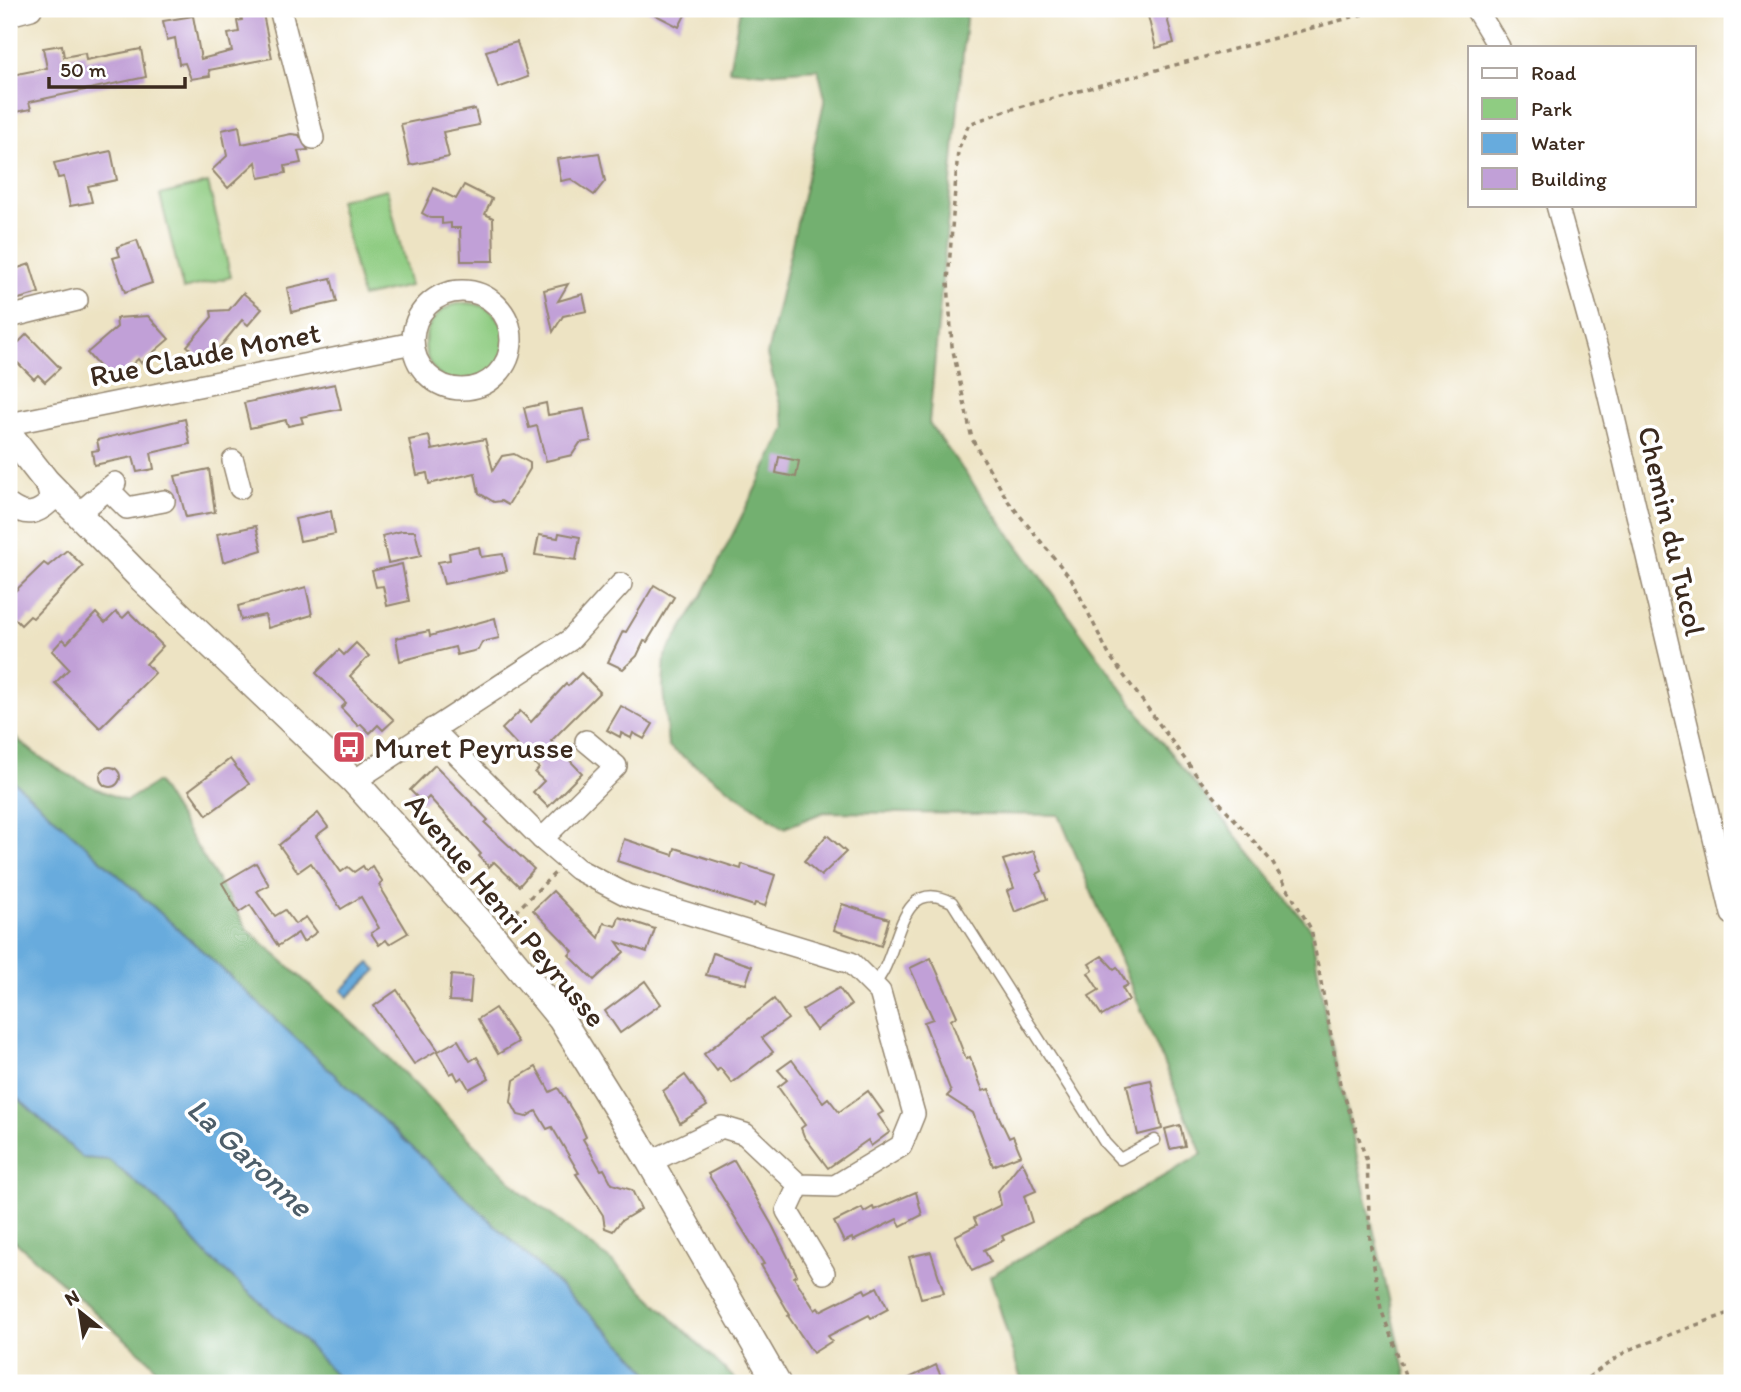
<svg xmlns="http://www.w3.org/2000/svg" width="1741" height="1392" viewBox="0 0 1741 1392" font-family="Itim,sans-serif">
  <style>
    .green { fill: #8fcc82; stroke: #657b50; stroke-width: 2 }
    .forest { fill: #73b070; stroke: #576d47; stroke-width: 2 }
    .water { fill: #67abdd; stroke: #516a7e; stroke-width: 2 }
    .building { fill: #c1a0d7 }
    .lines { fill: none; stroke-linecap: round; stroke-linejoin: round }
    .service-casing { stroke: #948670; stroke-width: 13 }
    .minor-casing { stroke: #948670; stroke-width: 24 }
    .tertiary-casing { stroke: #948670; stroke-width: 29 }
    .path { stroke: #948670; stroke-width: 3.5; stroke-dasharray: 5 5; stroke-linecap: butt }
    .service { stroke: #fff; stroke-width: 10 }
    .minor { stroke: #fff; stroke-width: 21 }
    .tertiary { stroke: #fff; stroke-width: 26 }
    .labels { text-anchor: middle; dominant-baseline: central; stroke-width: 7; stroke-linejoin: round; paint-order: stroke }
    .street-label { font-size: 30px; fill: #3b2a1e; stroke: #fff }
    .poi-label { font-size: 30px; fill: #3b2a1e; stroke: #fff; text-anchor: start }
    .water-label { font-size: 32px; font-style: italic; fill: #4d5e6a; stroke: #fff }
  </style>
  <rect width="100%" height="100%" fill="#fff"/>
  <filter id="ink" filterUnits="userSpaceOnUse"><feTurbulence type="fractalNoise" baseFrequency=".0143" numOctaves="2"/><feDisplacementMap in="SourceGraphic" scale="14" xChannelSelector="R" yChannelSelector="G"/><feConvolveMatrix kernelMatrix="1 2 1 2 8 2 1 2 1" color-interpolation-filters="sRGB"/></filter>
  <filter id="wash" filterUnits="userSpaceOnUse"><feTurbulence type="fractalNoise" baseFrequency=".00686" numOctaves="4" result="noise"/><feDisplacementMap in="SourceGraphic" scale="28" xChannelSelector="R" yChannelSelector="G"/><feGaussianBlur stdDeviation="1.57" result="paint"/><feColorMatrix in="noise" values="0 0 0 0 0 0 0 0 0 0 0 0 0 0 0 0 0 1.4 0 .05"/><feComposite in="paint" operator="in"/></filter>
  <g filter="url(#wash)">
    <rect width="100%" height="100%" fill="#ede3c3"/>
    <g class="green">
      <path d="M208,183L231,277L183,289L160,195Z"/>
      <path d="M387,189L410,286L362,297L339,200Z"/>
      <circle cx="466" cy="344" r="41"/>
    </g>
    <g class="forest">
      <path d="M740,9H967L929,423L1145,721L1311,929L1326,1019L1408,1383H1022L990,1276L1202,1154L1059,815L824,812L784,828L668,746L663,688L665,656L703,594L786,427L767,355L825,98L818,69L766,73L729,70Z"/>
      <path d="M9,731C41,764 84,784 126,801L157,782L248,930L370,1039L524,1194L615,1264L739,1383H658L630,1352L208,956L9,777Z"/>
      <path d="M9,1090L83,1158L109,1160L158,1201L209,1257L305,1342L343,1383H164L151,1362L9,1236Z"/>
    </g>
    <g class="water">
      <path d="M9,777L208,956L630,1352L658,1383H343L305,1342L209,1257L158,1201L109,1160L83,1158L9,1090Z"/>
      <path d="M370,963L377,970L348,997L342,990Z"/>
    </g>
    <g id="blocks">
      <g class="building">
        <path d="M240,9H262L272,58L209,70L210,76L191,79L185,63L179,64L175,38L167,40L163,21L193,16L201,59L232,51L228,34L239,32L237,21L242,20Z"/>
        <path d="M644,9H688L679,27Z"/>
        <path d="M1165,11L1174,43L1156,48L1148,16Z"/>
        <path d="M517,42L528,77L498,88L486,51Z"/>
        <path d="M62,45L64,57L85,53L86,60L141,49L146,77L29,102L31,109L11,113L9,85L13,84L12,75L47,68L43,48Z"/>
        <path d="M475,109L479,125L443,132L449,157L410,165L401,124Z"/>
        <path d="M239,126L242,144L291,134L299,135L308,150L298,151L301,163L285,166L286,173L259,178L256,162L228,188L212,170L227,156L222,130Z"/>
        <path d="M111,151L117,180L88,186L92,202L70,206L64,177L58,178L54,163Z"/>
        <path d="M599,153L605,181L594,195L571,179L561,181L557,159Z"/>
        <path d="M464,185L492,199L485,214L493,218L494,261H461L460,228H451V223L442,224V218H431L422,213L434,188L456,199Z"/>
        <path d="M137,240L152,283L125,292L113,258L120,256L117,247Z"/>
        <path d="M30,264L39,293L9,302V271Z"/>
        <path d="M331,278L337,302L292,312L287,288Z"/>
        <path d="M568,284L558,301L583,294L587,311L563,316L553,332L544,290Z"/>
        <path d="M243,293L262,309L248,325L242,320L207,363L187,346L212,317L211,311L229,310Z"/>
        <path d="M148,316L169,339L141,363L138,359L112,382L87,353L117,327L116,318Z"/>
        <path d="M27,334L60,368L45,382L38,375L34,379L18,363L9,371V352Z"/>
        <path d="M335,384L341,409L301,417L303,423L288,426L286,420L250,428L244,403Z"/>
        <path d="M546,403L548,415L584,409L591,441L580,443L572,455L546,461L537,426L529,428L524,408Z"/>
        <path d="M185,419L190,444L151,453L154,469L137,472L133,457L94,465L92,451L99,450L97,440Z"/>
        <path d="M429,436L432,450L485,439L493,470L502,456L514,454L530,463V469L508,505L501,501L494,502L479,493L475,473L429,484L427,473L417,475L409,440Z"/>
        <path d="M779,457L799,461L796,477L776,473Z"/>
        <path d="M209,469L215,512L186,517L175,476Z"/>
        <path d="M331,511L335,534L300,541L295,519Z"/>
        <path d="M256,526L262,550L223,562L217,534Z"/>
        <path d="M402,531H415L421,556L388,563L382,536Z"/>
        <path d="M559,533L580,537L576,560L535,555L539,535L558,538Z"/>
        <path d="M479,547L481,557L503,554L507,571L444,584L438,562L450,560L449,553Z"/>
        <path d="M67,550L83,566L33,618L30,616L21,625L9,613V597L44,563L48,566Z"/>
        <path d="M402,564L409,601L387,606L383,586L376,587L372,571Z"/>
        <path d="M654,585L674,597L647,642L644,641L637,656L623,669L608,662L623,631L626,632Z"/>
        <path d="M306,587L312,615L268,628L265,615L241,620L238,606Z"/>
        <path d="M116,612L123,618L129,612L163,646L146,664L155,673L100,728L55,683L69,669L52,651L63,639L67,643L96,613L105,623Z"/>
        <path d="M495,618L499,638L482,642L478,650L457,655L455,647L400,661L396,638L429,631L430,636Z"/>
        <path d="M356,643L369,656L350,676L394,720L383,730L378,725L370,733L361,724L358,726L341,708L346,703L316,673L339,650L344,655Z"/>
        <path d="M581,673L600,692L551,741L582,773L548,807L533,792L544,781L535,773L539,768L502,729L520,711L531,722L566,684L568,686Z"/>
        <path d="M621,706L653,724L644,739L633,733L631,738L621,733L620,737L607,730Z"/>
        <path d="M230,759L249,784L207,815L189,790Z"/>
        <path d="M435,765L488,820L485,823L534,869L519,886L494,862L489,867L479,856L481,854L429,797L423,803L410,790Z"/>
        <circle cx="110" cy="777" r="10"/>
        <path d="M318,813L328,827L316,836L341,872L348,867L354,872L363,866L366,871L372,866L383,882L379,885L408,933L389,944L386,940L379,945L371,933L379,928L361,897L341,909L311,863L298,872L279,845Z"/>
        <path d="M827,835L846,852L821,876L804,861Z"/>
        <path d="M624,839L673,855L675,848L741,869L742,864L775,875L765,906L755,903L754,906L617,861Z"/>
        <path d="M1034,851L1042,871L1037,874L1047,899L1015,912L1007,891L1014,888L1003,860Z"/>
        <path d="M256,863L269,885L257,891L275,916L285,910L295,924L306,917L317,932L303,942L298,933L278,946L250,905L239,912L222,883Z"/>
        <path d="M553,891L599,938L604,923L616,926L619,917L655,929L647,952L617,942L624,952L594,980L569,955L573,951L533,910Z"/>
        <path d="M842,904L889,919L881,946L834,930Z"/>
        <path d="M713,953L752,966L746,984L706,975Z"/>
        <path d="M1102,956L1114,969L1117,967L1128,985L1122,988L1129,1000L1102,1016L1089,996L1099,990L1088,973L1093,970L1089,964Z"/>
        <path d="M931,958L957,1016L951,1020L966,1059L970,1057L983,1091L989,1089L999,1117L1009,1138L1013,1136L1021,1155L993,1166L973,1113L947,1096L951,1092L924,1022L933,1019L910,968Z"/>
        <path d="M451,975L472,977L470,1002L449,1001Z"/>
        <path d="M645,981L661,1004L620,1033L605,1011Z"/>
        <path d="M839,988L851,1005L816,1030L802,1010Z"/>
        <path d="M397,990L438,1050L414,1064L374,1006Z"/>
        <path d="M774,999L788,1019L762,1038L773,1052L732,1083L720,1068L717,1071L704,1054Z"/>
        <path d="M495,1008L518,1042L498,1054L478,1019Z"/>
        <path d="M458,1040L470,1061L477,1057L489,1078L469,1089L462,1077L458,1080L454,1072L450,1074L437,1052Z"/>
        <path d="M792,1060L823,1102L828,1098L839,1112L868,1091L883,1112L878,1115L890,1132L871,1146L868,1140L828,1168L804,1136L801,1128L805,1125L778,1087L787,1080L778,1070Z"/>
        <path d="M536,1067L550,1092L558,1088L579,1121L586,1137L583,1139L601,1170L604,1169L612,1184L632,1190L641,1209L621,1221L613,1231L605,1228L603,1215L576,1174L579,1173L552,1127L547,1129L536,1111L526,1117L518,1115L511,1102L514,1080Z"/>
        <path d="M685,1075L707,1106L680,1123L663,1091Z"/>
        <path d="M1151,1080L1162,1129L1138,1135L1127,1085Z"/>
        <path d="M1180,1125L1185,1146L1170,1149L1165,1129Z"/>
        <path d="M734,1160L772,1225L797,1275L794,1277L815,1310L818,1308L820,1311L864,1289L866,1293L877,1287L888,1309L871,1318L869,1315L828,1336L832,1341L813,1353L788,1316L790,1315L761,1265L764,1264L708,1174Z"/>
        <path d="M1022,1161L1036,1191L1024,1196L1032,1222L1002,1236L1004,1240L984,1250L991,1262L972,1271L955,1236L977,1225L974,1218L1001,1205L998,1191Z"/>
        <path d="M916,1192L922,1215L901,1226L897,1219L853,1241L852,1238L844,1242L834,1222L862,1208L864,1212L873,1207L874,1210Z"/>
        <path d="M931,1252L944,1293L921,1298L909,1257Z"/>
        <path d="M936,1365L944,1383H899Z"/>
      </g>
    </g>
  </g>
  <g filter="url(#ink)">
    <use href="#blocks" fill-opacity="0" stroke="#948670" stroke-width="2"/>
    <g class="lines">
      <defs>
        <path id="service" d="M873,985C901,960 895,873 952,902L1105,1143L1120,1159L1155,1140"/>
        <g id="minor">
          <path d="M280,9L313,138"/>
          <path d="M1476,9L1499,47"/>
          <path d="M9,15L31,9"/>
          <path d="M1557,205L1601,363L1732,914"/>
          <circle cx="462" cy="340" r="49"/>
          <path d="M9,317L77,300"/>
          <path d="M9,424L413,343"/>
          <path d="M233,461L240,488"/>
          <path d="M108,489L127,508L164,501"/>
          <path d="M9,505C26,517 36,515 51,501L46,481"/>
          <path d="M78,514L115,483"/>
          <path d="M432,729L542,839L577,869L627,895L851,963L880,992L914,1114L901,1146L835,1186L799,1185L745,1134L722,1127L650,1162"/>
          <path d="M354,781L570,640L621,584"/>
          <path d="M542,839L616,766L586,741"/>
          <path d="M799,1185L787,1211L824,1273"/>
        </g>
        <path id="tertiary" d="M9,434L46,481L138,575L354,781L492,935L561,1019L650,1162L777,1383"/>
      </defs>
      <use href="#service" class="service-casing"/>
      <use href="#minor" class="minor-casing"/>
      <use href="#tertiary" class="tertiary-casing"/>
      <g class="path">
        <path d="M1382,9L1005,111L969,124L958,150L948,281L952,346L972,439L1008,501L1072,580L1109,655L1200,780L1272,862L1311,929L1340,1084L1367,1161L1370,1241L1381,1309L1408,1383"/>
        <path d="M508,919L555,873"/>
        <path d="M1580,1383L1628,1350L1732,1312"/>
      </g>
      <use href="#service" class="service"/>
      <use href="#minor" class="minor"/>
      <use href="#tertiary" class="tertiary"/>
    </g>
  </g>
  <defs>
    <symbol id="bus-square" viewBox="-11 -11 22 22"><rect x="-9" y="-9" width="18" height="18" rx="4" fill="#d1495b" stroke="#fff"/><path d="M-5-6H5V4H4V6H2V4H-2V6H-4V4H-5ZM-3.5-4V0h7V-4ZM-3.5 1.2v1.5H-2V1.2ZM2 1.2v1.5H3.5V1.2Z" fill="#fff"/></symbol>
  </defs>
  <g fill-rule="evenodd">
    <use href="#bus-square" x="330" y="728" width="38" height="38"/>
  </g>
  <g class="labels">
    <g class="street-label">
      <text transform="translate(205 354) rotate(-11)">Rue Claude Monet</text>
      <text transform="translate(1672 531) rotate(77)">Chemin du Tucol</text>
      <text transform="translate(506 910) rotate(50)">Avenue Henri Peyrusse</text>
    </g>
    <g class="poi-label">
      <text x="374" y="747">Muret Peyrusse</text>
    </g>
    <g class="water-label">
      <text transform="translate(250 1157) rotate(43)">La Garonne</text>
    </g>
  </g>
  <rect width="1741" height="1392" fill="none" stroke="#fff" stroke-width="35"/>
  <rect x="1468" y="46" width="228" height="161" fill="#ffffff" stroke="#b1aaa5" stroke-width="2"/>
  <rect x="1482" y="68" width="35" height="10" fill="#ffffff" stroke="#b1aaa5" stroke-width="2"/>
  <text x="1531" y="80" font-size="21" fill="#3b2a1e">Road</text>
  <rect x="1482" y="98" width="35" height="21" fill="#8fcc82" stroke="#b1aaa5" stroke-width="2"/>
  <text x="1531" y="116" font-size="21" fill="#3b2a1e">Park</text>
  <rect x="1482" y="133" width="35" height="21" fill="#67abdd" stroke="#b1aaa5" stroke-width="2"/>
  <text x="1531" y="150" font-size="21" fill="#3b2a1e">Water</text>
  <rect x="1482" y="168" width="35" height="21" fill="#c1a0d7" stroke="#b1aaa5" stroke-width="2"/>
  <text x="1531" y="186" font-size="21" fill="#3b2a1e">Building</text>
  <g transform="translate(80 1312) rotate(330)" stroke="#ffffff" stroke-width="5" paint-order="stroke">
  <path d="M0-5L12 26L0 18L-12 26Z" fill="#3b2a1e"/>
  <text y="-10" font-size="19" font-weight="bold" text-anchor="middle" fill="#3b2a1e">N</text>
  </g>
  <path d="M49 77v10h136v-10" fill="none" stroke="#3b2a1e" stroke-width="3.5"/>
  <text x="60" y="77" font-size="21" fill="#3b2a1e" stroke="#ffffff" stroke-width="5" paint-order="stroke">50 m</text>
</svg>
